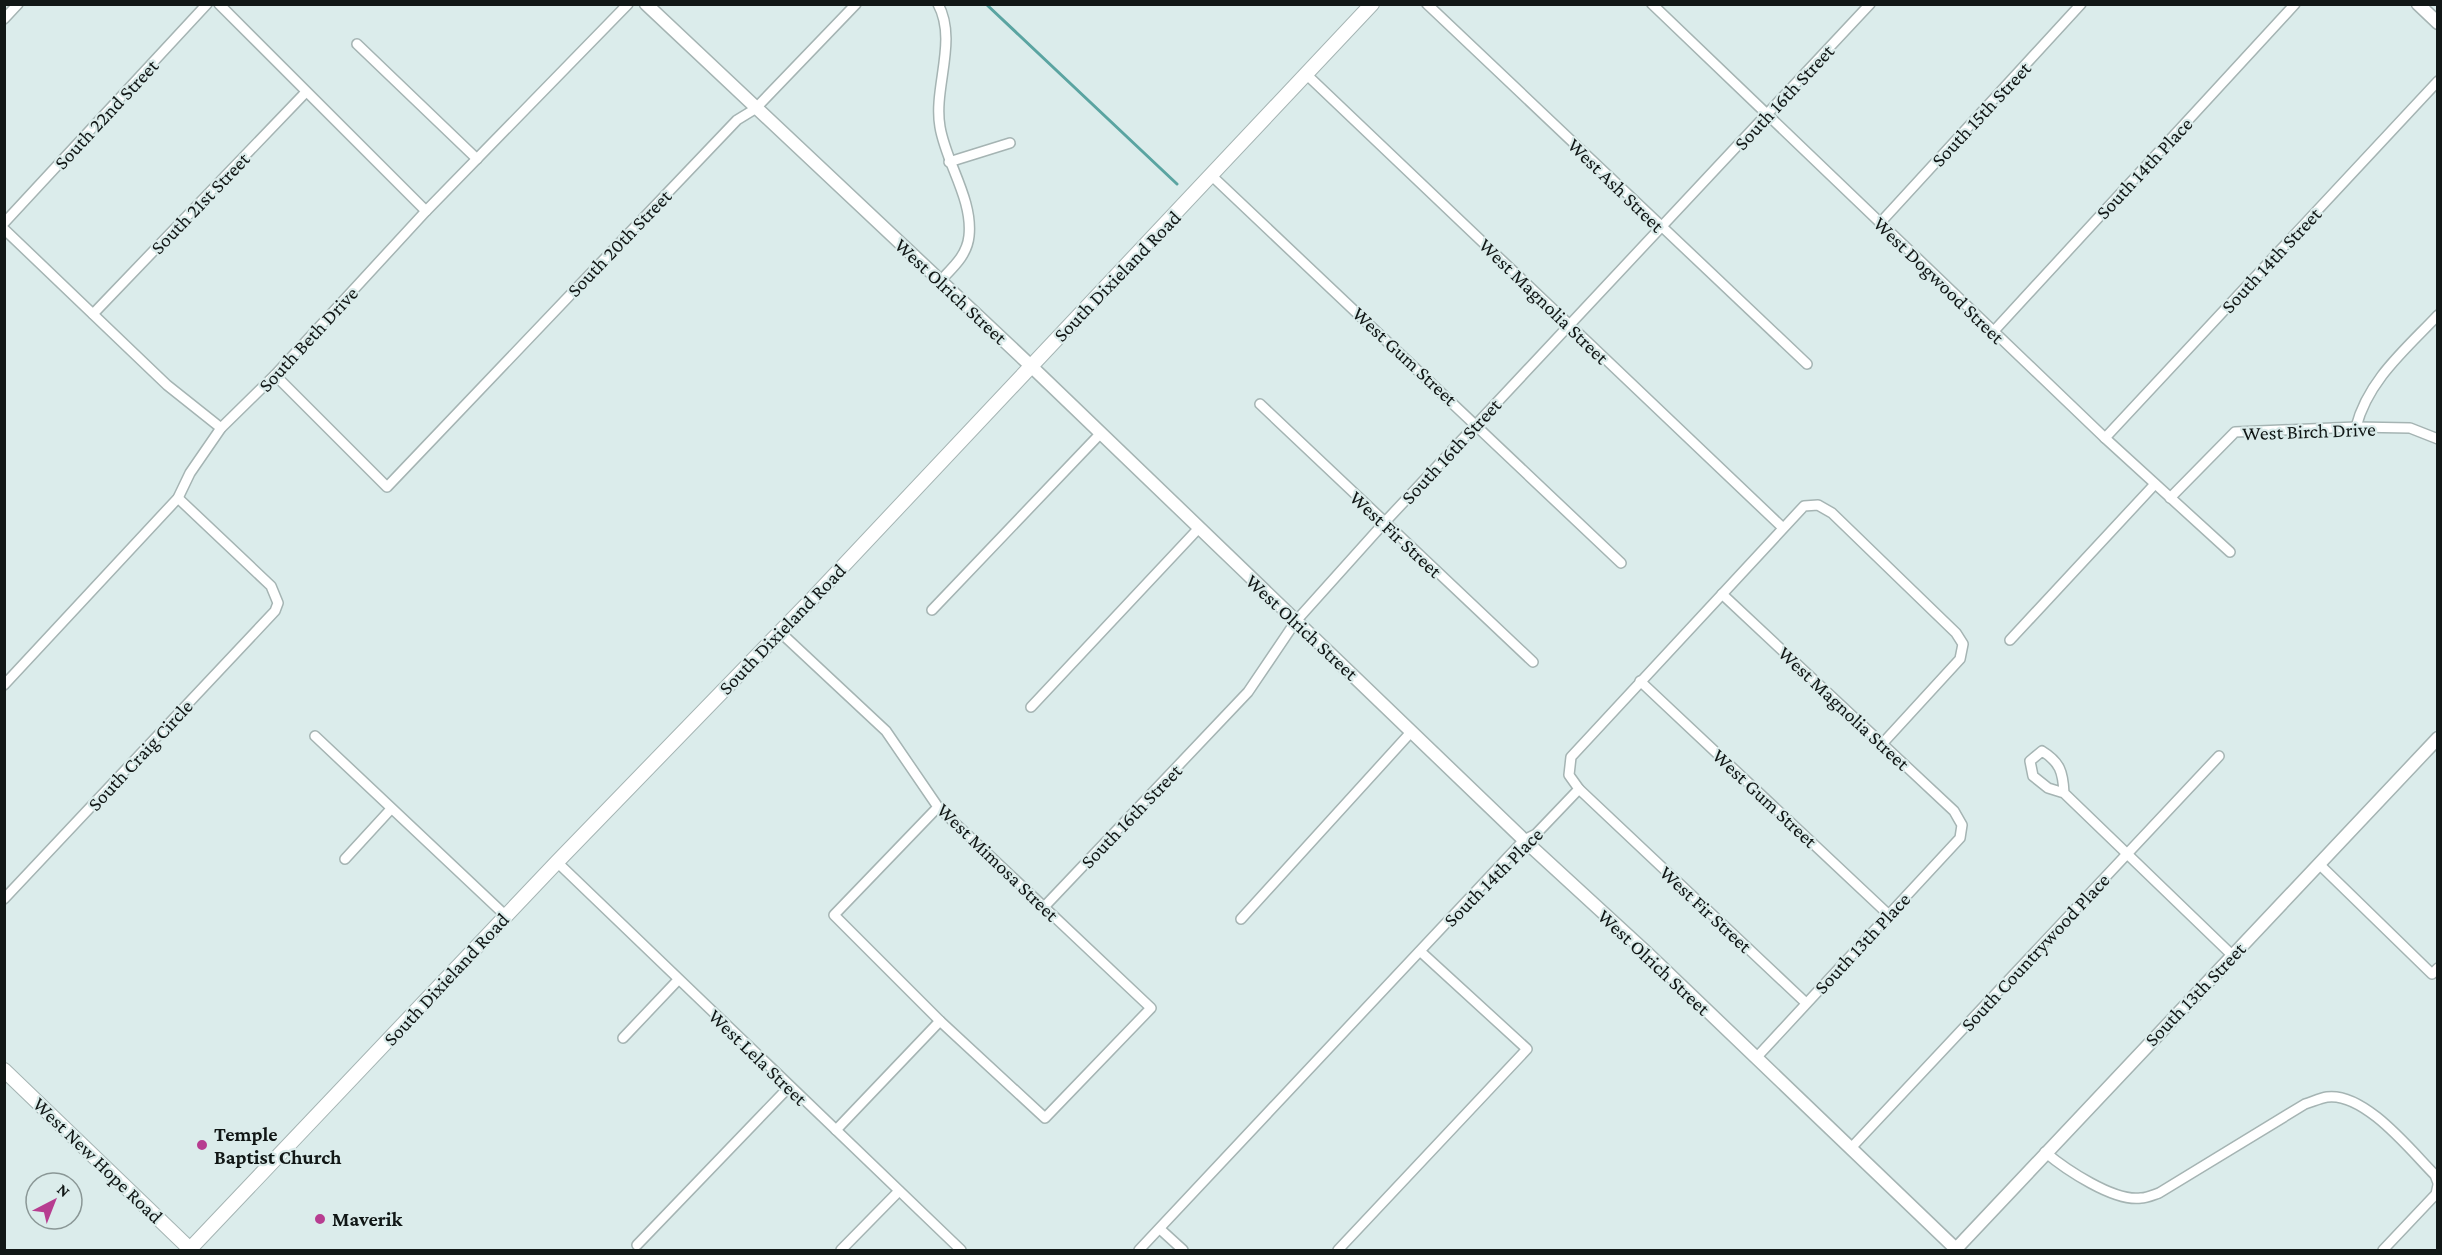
<svg xmlns="http://www.w3.org/2000/svg" width="2442" height="1255" viewBox="0 0 2442 1255" font-family="'Crimson Pro',serif">
  <style>
    .lines { fill: none; stroke-linecap: round; stroke-linejoin: round }
    .stream { stroke: #5aa4a1; stroke-width: 3 }
    .minor-casing { stroke: #a5b4b3; stroke-width: 12 }
    .tertiary-casing { stroke: #a5b4b3; stroke-width: 15 }
    .secondary-casing { stroke: #a5b4b3; stroke-width: 16 }
    .minor { stroke: #fff; stroke-width: 9 }
    .tertiary { stroke: #fff; stroke-width: 12 }
    .secondary { stroke: #fff; stroke-width: 14 }
    .poi-dot { fill: #b73d90; stroke: #dbeceb; stroke-width: 2 }
    .labels { text-anchor: middle; dominant-baseline: central; stroke-width: 4.5; stroke-linejoin: round; paint-order: stroke }
    .street-label { font-size: 20px; fill: #111716; stroke: #dbeceb }
    .poi-label { font-size: 20px; font-weight: bold; fill: #111716; stroke: #dbeceb; text-anchor: start }
  </style>
  <rect width="100%" height="100%" fill="#dbeceb"/>
  <g class="lines">
    <path class="stream" d="M986,4L1177,184"/>
    <defs>
      <g id="minor">
        <path d="M219,4L426,211"/>
        <path d="M938,4C958,41 933,88 940,127C946,163 973,199 969,236C967,256 952,268 940,281"/>
        <path d="M1427,4L1807,364"/>
        <path d="M1652,4L2105,438L2230,552"/>
        <path d="M4,19L18,4"/>
        <path d="M357,44L477,159"/>
        <path d="M1306,74L1782,527"/>
        <path d="M949,162L1010,143"/>
        <path d="M1212,176L1621,563"/>
        <path d="M4,223L207,4"/>
        <path d="M1880,223L2081,4"/>
        <path d="M4,229L167,385L221,428"/>
        <path d="M93,314L306,92"/>
        <path d="M1993,332L2295,4"/>
        <path d="M275,375L387,487L737,120L755,109L856,4"/>
        <path d="M1260,404L1533,662"/>
        <path d="M2356,427C2368,380 2406,349 2438,315"/>
        <path d="M2105,438L2438,81"/>
        <path d="M2170,498L2235,432L2356,427L2410,428L2438,439"/>
        <path d="M1722,594L1954,811L1962,825L1960,838L1756,1058"/>
        <path d="M932,610L1100,434"/>
        <path d="M780,632L886,731L938,807L1151,1008L1045,1118L940,1021L834,915L938,807"/>
        <path d="M2010,640L2155,484"/>
        <path d="M1640,681L1889,915"/>
        <path d="M4,685L178,498L190,473L221,428L275,375L426,211L628,4"/>
        <path d="M1031,707L1198,529"/>
        <path d="M315,736L506,916"/>
        <path d="M1579,789L1806,1003"/>
        <path d="M2064,793C2063,772 2060,762 2042,751L2030,761L2033,776L2048,788L2064,793L2232,955"/>
        <path d="M345,859L390,810"/>
        <path d="M557,862L961,1250"/>
        <path d="M2319,864L2432,974L2438,968"/>
        <path d="M4,899L275,611L278,603L271,586L178,498"/>
        <path d="M1044,907L1248,692L1296,621L1384,523L1870,4"/>
        <path d="M1241,919L1412,731"/>
        <path d="M623,1038L678,980"/>
        <path d="M836,1130L940,1021"/>
        <path d="M1851,1148L2219,756"/>
        <path d="M2045,1152C2065,1169 2114,1202 2141,1198C2147,1198 2153,1195 2159,1193L2305,1104C2312,1102 2320,1098 2327,1097C2365,1092 2411,1151 2435,1175L2438,1183"/>
        <path d="M1160,1229L1183,1250"/>
        <path d="M637,1245L789,1087"/>
        <path d="M841,1250L899,1191"/>
        <path d="M1139,1250L1524,840L1536,834L1579,789L1569,775L1571,757L1804,506L1818,505L1832,513L1956,633L1963,644L1960,659L1882,744"/>
        <path d="M1338,1250L1527,1049L1421,952"/>
        <path d="M2383,1250L2436,1194L2438,1185"/>
      </g>
      <g id="tertiary">
        <path d="M646,4L1031,366L1524,840L1647,953L1957,1250"/>
        <path d="M2418,4L2438,23"/>
        <path d="M1955,1250L2438,738"/>
      </g>
      <g id="secondary">
        <path d="M4,1070L191,1250"/>
        <path d="M189,1250L557,862L812,599L1372,4"/>
      </g>
    </defs>
    <use href="#minor" class="minor-casing"/>
    <use href="#tertiary" class="tertiary-casing"/>
    <use href="#secondary" class="secondary-casing"/>
    <use href="#minor" class="minor"/>
    <use href="#tertiary" class="tertiary"/>
    <use href="#secondary" class="secondary"/>
  </g>
  <g class="poi-dot">
    <circle cx="202" cy="1145" r="6"/>
    <circle cx="320" cy="1219" r="6"/>
  </g>
  <g class="labels">
    <g class="street-label">
      <text transform="translate(1784 97) rotate(-47)">South 16th Street</text>
      <text transform="translate(106 114) rotate(-47)">South 22nd Street</text>
      <text transform="translate(1981 114) rotate(-47)">South 15th Street</text>
      <text transform="translate(2144 168) rotate(-47)">South 14th Place</text>
      <text transform="translate(1616 185) rotate(44)">West Ash Street</text>
      <text transform="translate(200 203) rotate(-46)">South 21st Street</text>
      <text transform="translate(619 243) rotate(-46)">South 20th Street</text>
      <text transform="translate(2271 260) rotate(-47)">South 14th Street</text>
      <text transform="translate(1117 276) rotate(-46)">South Dixieland Road</text>
      <text transform="translate(1939 280) rotate(44)">West Dogwood Street</text>
      <text transform="translate(951 291) rotate(43)">West Olrich Street</text>
      <text transform="translate(1544 301) rotate(44)">West Magnolia Street</text>
      <text transform="translate(308 339) rotate(-47)">South Beth Drive</text>
      <text transform="translate(1405 356) rotate(43)">West Gum Street</text>
      <text transform="translate(2309 431) rotate(-2)">West Birch Drive</text>
      <text transform="translate(1451 451) rotate(-47)">South 16th Street</text>
      <text transform="translate(1396 534) rotate(43)">West Fir Street</text>
      <text transform="translate(1302 627) rotate(43)">West Olrich Street</text>
      <text transform="translate(782 629) rotate(-46)">South Dixieland Road</text>
      <text transform="translate(1844 708) rotate(43)">West Magnolia Street</text>
      <text transform="translate(140 755) rotate(-47)">South Craig Circle</text>
      <text transform="translate(1765 798) rotate(43)">West Gum Street</text>
      <text transform="translate(1131 816) rotate(-46)">South 16th Street</text>
      <text transform="translate(998 862) rotate(44)">West Mimosa Street</text>
      <text transform="translate(1493 877) rotate(-45)">South 14th Place</text>
      <text transform="translate(1706 909) rotate(43)">West Fir Street</text>
      <text transform="translate(1862 943) rotate(-47)">South 13th Place</text>
      <text transform="translate(2035 952) rotate(-47)">South Countrywood Place</text>
      <text transform="translate(1654 962) rotate(43)">West Olrich Street</text>
      <text transform="translate(446 979) rotate(-47)">South Dixieland Road</text>
      <text transform="translate(2195 994) rotate(-46)">South 13th Street</text>
      <text transform="translate(758 1057) rotate(44)">West Lela Street</text>
      <text transform="translate(98 1160) rotate(44)">West New Hope Road</text>
    </g>
    <g class="poi-label">
      <text x="214" y="1134">Temple<tspan x="214" dy="23">Baptist Church</tspan></text>
      <text x="332" y="1219">Maverik</text>
    </g>
  </g>
  <rect width="2442" height="1255" fill="none" stroke="#111716" stroke-width="12"/>
  <g transform="translate(54 1201) rotate(42)"><circle r="28" fill="#dbeceb" stroke="#8a9796" stroke-width="1.5"/>
  <path d="M0-4.5L10 22L0 15L-10 22Z" fill="#b73d90"/>
  <text y="-9" font-size="16" font-weight="bold" text-anchor="middle" fill="#111716">N</text>
  </g>
</svg>
